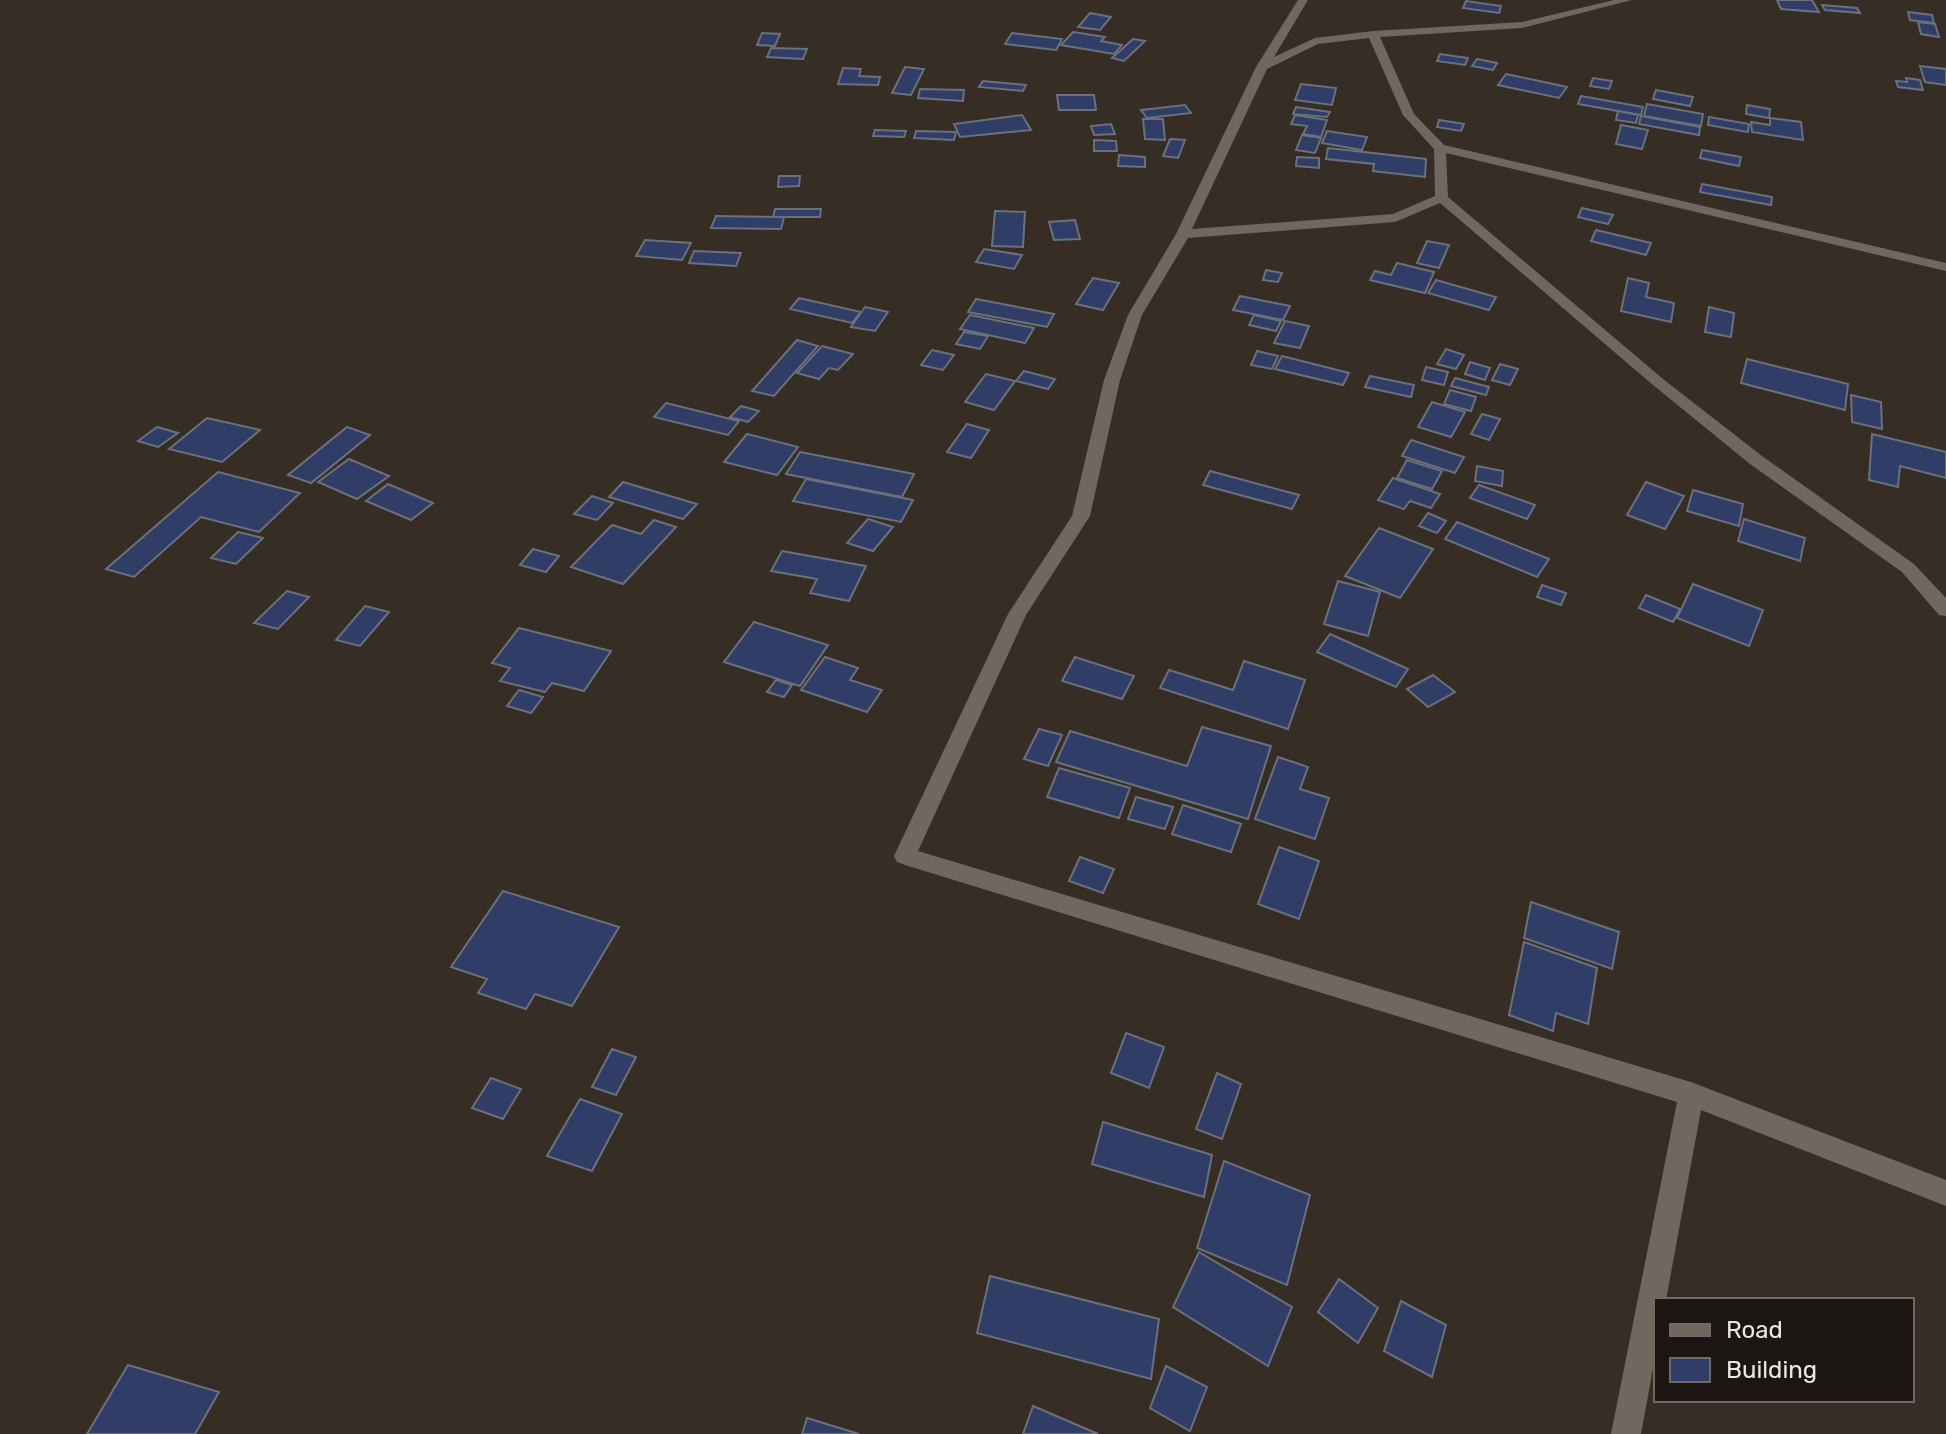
<svg xmlns="http://www.w3.org/2000/svg" width="1946" height="1434" viewBox="0 0 1946 1434" font-family="Rubik,sans-serif">
  <style>
    .building { fill: #303d67; stroke: #6b707c; stroke-width: 2 }
    .lines { fill: none; stroke-linecap: round; stroke-linejoin: round }
    .street { fill: #72675e; fill-rule: evenodd }
  </style>
  <rect width="100%" height="100%" fill="#362d25"/>
  <g class="building">
    <path d="M1777,0H1812L1819,12L1781,9Z"/>
    <path d="M1466,1L1501,6L1499,13L1463,8Z"/>
    <path d="M1822,5L1857,8L1860,13L1825,10Z"/>
    <path d="M1908,12L1932,15L1934,23L1910,20Z"/>
    <path d="M1090,13L1111,17L1100,30L1078,27Z"/>
    <path d="M1918,22L1935,24L1939,37L1921,34Z"/>
    <path d="M1073,32L1105,37L1101,41L1122,45L1114,54L1061,45Z"/>
    <path d="M762,33L780,34L775,46L757,45Z"/>
    <path d="M1012,33L1062,39L1056,50L1005,44Z"/>
    <path d="M1133,39L1145,41L1124,61L1112,58Z"/>
    <path d="M771,48L807,49L803,59L767,57Z"/>
    <path d="M1440,54L1468,58L1465,65L1437,61Z"/>
    <path d="M1477,59L1497,63L1493,70L1472,66Z"/>
    <path d="M1920,66L1946,69V85L1925,82Z"/>
    <path d="M905,67L924,69L911,95L892,93Z"/>
    <path d="M843,68L861,69L859,76L880,77L878,85L838,84Z"/>
    <path d="M1506,74L1567,87L1559,98L1498,85Z"/>
    <path d="M1593,78L1612,81L1609,89L1590,86Z"/>
    <path d="M1906,78L1920,80L1923,90L1898,87L1896,81L1907,82Z"/>
    <path d="M983,81L1026,85L1023,91L979,87Z"/>
    <path d="M1301,84L1336,88L1332,105L1295,100Z"/>
    <path d="M920,89L964,90L963,101L918,98Z"/>
    <path d="M1656,90L1693,97L1690,106L1653,99Z"/>
    <path d="M1057,95H1094L1096,110H1059Z"/>
    <path d="M1581,96L1643,107L1641,115L1578,104Z"/>
    <path d="M1647,104L1703,114L1701,126L1644,116Z"/>
    <path d="M1185,105L1191,113L1147,118L1141,110Z"/>
    <path d="M1747,105L1770,109L1769,118L1746,114Z"/>
    <path d="M1296,107L1330,112L1327,117L1293,114Z"/>
    <path d="M1618,111L1638,115L1636,123L1616,120Z"/>
    <path d="M1022,115L1031,130L960,137L954,124Z"/>
    <path d="M1295,115L1327,120L1321,137L1303,134L1307,126L1291,124Z"/>
    <path d="M1641,116L1700,127L1699,135L1639,124Z"/>
    <path d="M1709,117L1749,124L1748,132L1708,125Z"/>
    <path d="M1770,118L1801,122L1803,140L1752,132L1751,122L1770,125Z"/>
    <path d="M1143,119H1163L1165,140L1145,139Z"/>
    <path d="M1439,120L1464,124L1461,131L1437,127Z"/>
    <path d="M1111,124L1115,134L1094,135L1091,126Z"/>
    <path d="M1621,125L1648,130L1642,149L1616,144Z"/>
    <path d="M875,130L906,131L904,137L873,136Z"/>
    <path d="M916,131L956,132L954,140L914,138Z"/>
    <path d="M1327,131L1367,137L1362,150L1322,143Z"/>
    <path d="M1302,135L1321,138L1315,153L1296,150Z"/>
    <path d="M1170,139L1185,140L1178,158L1163,156Z"/>
    <path d="M1094,140L1116,141L1117,151H1094Z"/>
    <path d="M1328,148L1426,159L1425,177L1373,171L1374,164L1326,159Z"/>
    <path d="M1702,150L1741,157L1739,166L1700,158Z"/>
    <path d="M1119,155L1145,157V167L1118,166Z"/>
    <path d="M1297,157L1319,158V168L1296,166Z"/>
    <path d="M779,176H800L799,186L778,187Z"/>
    <path d="M1702,184L1772,197L1771,205L1700,192Z"/>
    <path d="M1582,208L1613,215L1608,224L1578,217Z"/>
    <path d="M775,209H821L820,217H773Z"/>
    <path d="M995,211L1025,212L1023,247L992,246Z"/>
    <path d="M716,216L784,217L781,229L711,228Z"/>
    <path d="M1075,220L1080,239L1054,240L1049,222Z"/>
    <path d="M1596,230L1651,243L1646,255L1591,241Z"/>
    <path d="M645,240L691,243L682,260L636,256Z"/>
    <path d="M1427,241L1449,245L1439,268L1417,263Z"/>
    <path d="M984,249L1022,255L1014,269L976,262Z"/>
    <path d="M694,251L741,253L736,266L689,263Z"/>
    <path d="M1397,263L1434,272L1425,293L1370,280L1375,271L1391,275Z"/>
    <path d="M1266,270L1282,273L1278,282L1263,280Z"/>
    <path d="M1093,278L1119,283L1103,310L1076,304Z"/>
    <path d="M1628,278L1649,283L1646,297L1674,303L1671,322L1621,311Z"/>
    <path d="M1436,280L1496,297L1489,310L1428,293Z"/>
    <path d="M1240,296L1290,306L1283,320L1233,310Z"/>
    <path d="M799,298L861,312L852,323L790,309Z"/>
    <path d="M976,299L1054,314L1047,327L968,312Z"/>
    <path d="M865,307L888,312L875,331L851,327Z"/>
    <path d="M1709,307L1734,313L1731,337L1705,332Z"/>
    <path d="M970,315L1034,328L1025,343L960,329Z"/>
    <path d="M1254,315L1281,321L1276,331L1249,325Z"/>
    <path d="M1285,321L1309,326L1300,348L1274,343Z"/>
    <path d="M964,332L988,336L980,349L956,344Z"/>
    <path d="M797,340L818,346L774,396L752,391Z"/>
    <path d="M822,346L853,354L838,370L829,368L819,379L797,373Z"/>
    <path d="M1446,349L1464,355L1456,369L1437,364Z"/>
    <path d="M932,350L954,355L943,370L921,365Z"/>
    <path d="M1257,351L1278,356L1272,369L1251,365Z"/>
    <path d="M1282,356L1349,373L1343,385L1275,369Z"/>
    <path d="M1747,359L1848,384L1845,410L1741,383Z"/>
    <path d="M1470,362L1490,368L1485,380L1465,374Z"/>
    <path d="M1500,364L1518,369L1510,385L1492,380Z"/>
    <path d="M1426,367L1448,372L1444,385L1422,380Z"/>
    <path d="M1024,371L1055,379L1048,389L1016,381Z"/>
    <path d="M986,374L1015,381L994,410L965,402Z"/>
    <path d="M1370,376L1414,385L1411,397L1365,387Z"/>
    <path d="M1455,378L1489,387L1486,395L1451,386Z"/>
    <path d="M1450,390L1476,397L1471,411L1444,404Z"/>
    <path d="M1851,395L1881,402L1882,429L1852,422Z"/>
    <path d="M1432,402L1465,412L1451,437L1418,427Z"/>
    <path d="M666,403L739,421L728,435L654,417Z"/>
    <path d="M741,406L759,411L748,422L730,417Z"/>
    <path d="M1482,414L1500,419L1489,440L1471,434Z"/>
    <path d="M207,418L260,430L222,462L169,449Z"/>
    <path d="M967,424L989,430L971,458L947,452Z"/>
    <path d="M157,427L178,433L158,447L138,441Z"/>
    <path d="M347,427L370,435L311,483L288,475Z"/>
    <path d="M747,434L798,447L777,475L724,462Z"/>
    <path d="M1872,434L1946,452V478L1900,466L1898,487L1869,480Z"/>
    <path d="M1411,440L1464,457L1455,473L1402,456Z"/>
    <path d="M800,452L914,474L902,497L786,474Z"/>
    <path d="M349,459L389,476L357,499L318,482Z"/>
    <path d="M1407,460L1442,471L1432,489L1397,478Z"/>
    <path d="M1477,466L1503,471L1502,486L1475,481Z"/>
    <path d="M1210,471L1299,495L1292,509L1203,485Z"/>
    <path d="M218,472L300,493L259,532L201,517L134,577L106,569Z"/>
    <path d="M1393,478L1440,494L1431,508L1410,501L1404,509L1378,500Z"/>
    <path d="M806,479L913,500L901,522L793,501Z"/>
    <path d="M623,482L697,504L683,519L609,497Z"/>
    <path d="M1646,482L1684,496L1665,529L1627,515Z"/>
    <path d="M388,484L433,503L411,520L366,501Z"/>
    <path d="M1479,485L1535,505L1527,519L1470,498Z"/>
    <path d="M1693,490L1743,504L1739,526L1687,511Z"/>
    <path d="M592,496L613,503L597,520L574,514Z"/>
    <path d="M1428,513L1446,521L1437,533L1419,526Z"/>
    <path d="M868,519L893,527L873,551L847,543Z"/>
    <path d="M1744,519L1805,538L1800,561L1738,541Z"/>
    <path d="M654,520L676,527L623,584L571,567L612,525L641,534Z"/>
    <path d="M1457,522L1477,530L1549,559L1537,577L1445,539Z"/>
    <path d="M1379,528L1433,549L1400,598L1345,576Z"/>
    <path d="M238,532L263,538L236,564L211,558Z"/>
    <path d="M533,549L559,556L546,572L520,565Z"/>
    <path d="M782,551L866,566L849,601L810,593L817,579L771,571Z"/>
    <path d="M1338,581L1380,592L1368,636L1324,624Z"/>
    <path d="M1693,584L1763,610L1749,646L1677,618Z"/>
    <path d="M1542,585L1566,593L1561,605L1537,597Z"/>
    <path d="M287,591L309,597L278,629L254,623Z"/>
    <path d="M1646,595L1680,609L1673,622L1639,608Z"/>
    <path d="M365,606L389,612L360,646L336,640Z"/>
    <path d="M754,622L828,645L800,686L724,662Z"/>
    <path d="M519,628L611,651L584,691L552,683L545,692L500,681L510,668L492,663Z"/>
    <path d="M1330,634L1408,669L1396,687L1317,652Z"/>
    <path d="M825,657L858,668L850,680L882,690L867,712L801,690Z"/>
    <path d="M1075,657L1134,676L1122,699L1062,681Z"/>
    <path d="M1244,661L1305,680L1288,729L1160,688L1169,670L1233,690Z"/>
    <path d="M1433,675L1455,692L1428,707L1407,689Z"/>
    <path d="M776,680L792,685L784,697L767,692Z"/>
    <path d="M519,690L543,697L531,713L507,706Z"/>
    <path d="M1202,727L1271,746L1248,819L1056,762L1070,731L1187,766Z"/>
    <path d="M1039,729L1062,735L1048,766L1024,759Z"/>
    <path d="M1278,757L1308,767L1300,789L1329,798L1315,839L1255,819Z"/>
    <path d="M1059,768L1130,788L1119,818L1047,797Z"/>
    <path d="M1136,797L1173,807L1165,829L1128,819Z"/>
    <path d="M1183,805L1241,824L1231,852L1172,834Z"/>
    <path d="M1279,847L1319,861L1299,919L1258,904Z"/>
    <path d="M1080,857L1114,869L1103,893L1069,881Z"/>
    <path d="M503,891L619,927L572,1006L535,994L526,1009L478,993L487,979L451,967Z"/>
    <path d="M1531,902L1619,932L1612,969L1524,938Z"/>
    <path d="M1524,942L1597,968L1588,1024L1556,1013L1553,1031L1509,1015Z"/>
    <path d="M1126,1033L1164,1047L1149,1088L1111,1073Z"/>
    <path d="M612,1049L636,1057L616,1095L592,1087Z"/>
    <path d="M1217,1073L1241,1084L1222,1139L1196,1129Z"/>
    <path d="M491,1078L521,1089L503,1119L472,1108Z"/>
    <path d="M580,1099L622,1114L592,1171L547,1156Z"/>
    <path d="M1103,1122L1212,1155L1204,1197L1092,1164Z"/>
    <path d="M1224,1161L1310,1195L1287,1285L1197,1248Z"/>
    <path d="M1199,1252L1292,1307L1268,1366L1173,1307Z"/>
    <path d="M990,1276L1159,1319L1151,1379L977,1333Z"/>
    <path d="M1339,1279L1378,1308L1358,1343L1318,1312Z"/>
    <path d="M1401,1301L1446,1325L1432,1377L1384,1351Z"/>
    <path d="M128,1365L219,1392L195,1434H87Z"/>
    <path d="M1166,1366L1207,1387L1190,1431L1150,1408Z"/>
    <path d="M1033,1406L1098,1434H1023Z"/>
    <path d="M807,1418L859,1434H802Z"/>
  </g>
  <g class="lines">
    <path class="street" d="M1298,0H1308L1274,57L1315,38L1373,31L1522,22L1614,0H1632L1522,28L1380,37L1414,114L1444,145L1946,263V271L1446,153L1448,197L1663,379L1762,456L1914,564L1946,598V616L1939,615L1902,572L1750,464L1653,385L1440,203L1395,222L1188,238L1142,315L1120,380L1090,516L1026,615L918,851L1691,1082L1946,1180V1206L1701,1110L1666,1300H1656V1352L1641,1434H1611L1677,1102L905,865L897,862L894,856L1008,614L1072,516L1104,380L1128,315L1176,234L1256,67ZM1369,38L1403,115L1434,149L1435,196L1393,214L1192,229L1267,69L1318,44Z"/>
  </g>
  <rect x="1654" y="1298" width="260" height="104" fill="#1b1613" stroke="#6f6a66" stroke-width="2"/>
  <rect x="1670" y="1324" width="40" height="12" fill="#72675e" stroke="#6f6a66" stroke-width="2"/>
  <text x="1726" y="1338" font-size="24" fill="#ede7e2">Road</text>
  <rect x="1670" y="1358" width="40" height="24" fill="#303d67" stroke="#6f6a66" stroke-width="2"/>
  <text x="1726" y="1378" font-size="24" fill="#ede7e2">Building</text>
</svg>
